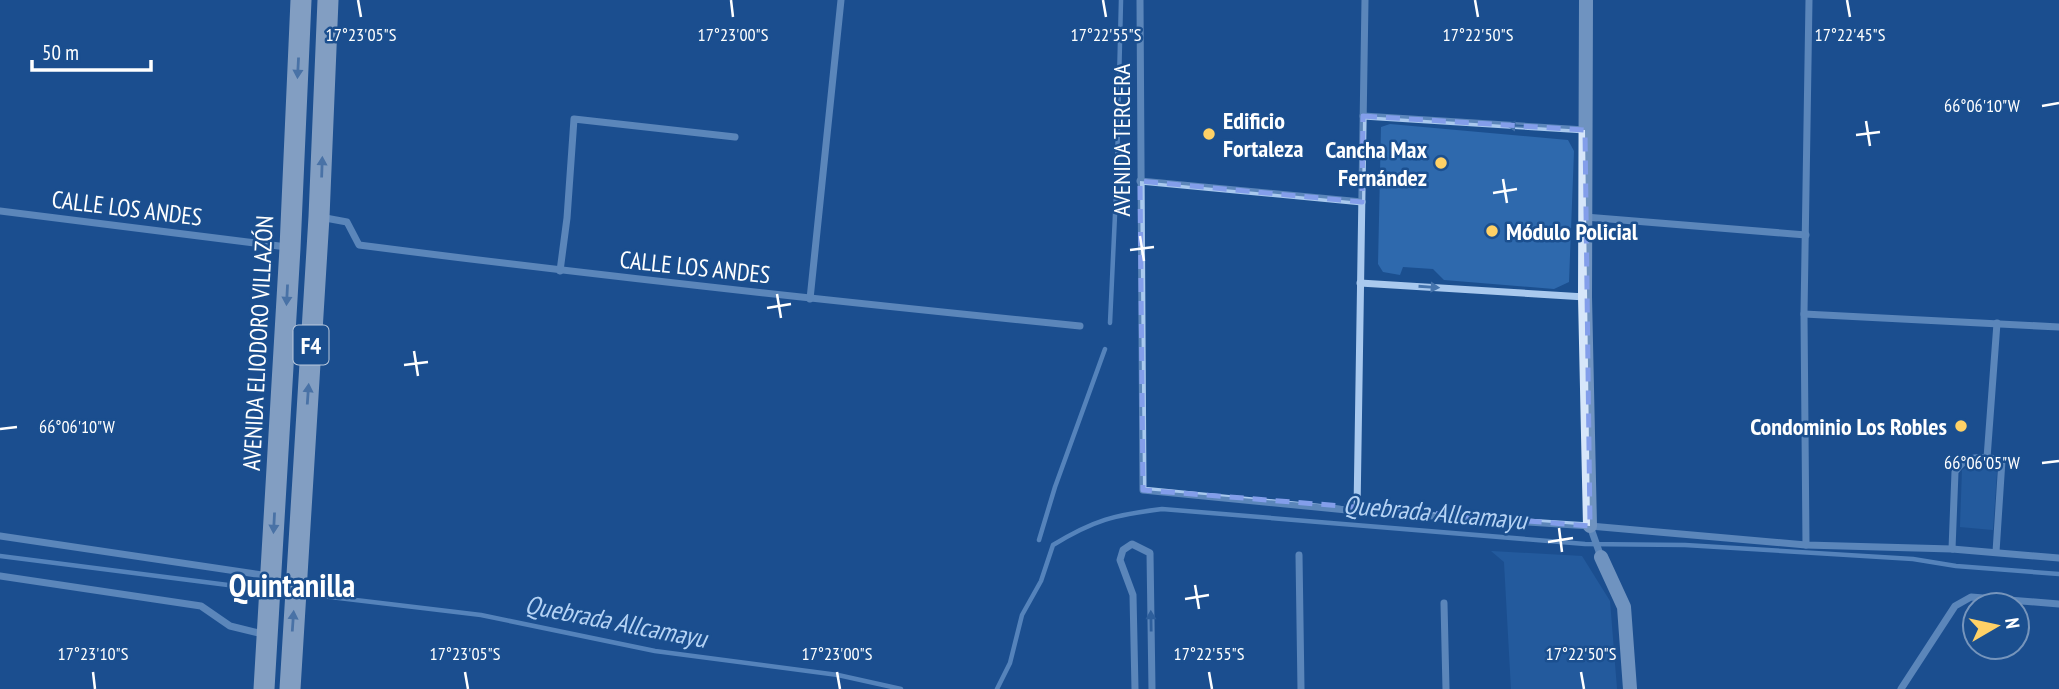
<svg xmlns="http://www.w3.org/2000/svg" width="2059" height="689" viewBox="0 0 2059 689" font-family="'PT Sans Narrow',sans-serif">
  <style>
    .green { fill: #2e69ad }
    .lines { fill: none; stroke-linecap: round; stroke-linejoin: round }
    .stream { stroke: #9cc4f0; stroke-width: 4.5 }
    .street { stroke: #a9c9ee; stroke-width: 7 }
    .secondary { stroke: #d6e6fa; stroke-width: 14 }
    .highway { stroke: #fff; stroke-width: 21 }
    .oneway { fill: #829ec1 }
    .oneway2 { fill: #4674ac }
    .marked { fill: none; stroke: #839eea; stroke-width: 5; stroke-dasharray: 14 9; stroke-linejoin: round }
    .ticks { fill: none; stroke: #fff; stroke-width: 2.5 }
    .poi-dot { fill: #ffd166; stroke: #1b4f8f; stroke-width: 2.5 }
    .labels { text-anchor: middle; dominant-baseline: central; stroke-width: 5; stroke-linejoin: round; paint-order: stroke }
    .shield { fill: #1b4f8f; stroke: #bbcadd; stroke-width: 2 }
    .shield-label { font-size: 23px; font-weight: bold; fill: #fff }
    .poi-label { font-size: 24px; font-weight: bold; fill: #fff; stroke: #1b4f8f; text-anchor: start }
    .street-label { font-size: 24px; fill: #fff; stroke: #1b4f8f }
    .water-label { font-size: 26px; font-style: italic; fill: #b5d3f5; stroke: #1b4f8f }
    .district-label { font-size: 32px; font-weight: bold; fill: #fff; stroke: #1b4f8f }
    .ticks-label { font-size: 18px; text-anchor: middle; fill: #fff; stroke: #1b4f8f; stroke-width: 5; stroke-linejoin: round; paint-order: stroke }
  </style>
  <rect width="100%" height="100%" fill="#1b4f8f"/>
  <g class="green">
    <path d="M1390,124L1568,140L1574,151L1569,282L1554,289L1444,280L1433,269L1403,267L1400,275L1383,272L1378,264L1381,127Z"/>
    <path d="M1974,463L1989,464L1997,472L1993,530L1960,527L1962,470Z"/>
    <path d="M1491,551L1582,556L1610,601L1617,689H1511L1504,562Z"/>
  </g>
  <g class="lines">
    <g class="stream">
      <path d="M1117,167L1121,0"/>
      <path d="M1110,323L1116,193"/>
      <path d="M1039,540L1055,487L1105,349"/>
      <path d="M0,556L228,585"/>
      <path d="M322,596L481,615L655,651L838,675L901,689"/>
      <path d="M997,689L1010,663L1022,615L1041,581L1053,545C1094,520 1114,515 1162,509L1585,544L1685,545L1913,559L1956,566L2059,574"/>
    </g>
    <g class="street">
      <path d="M1140,0L1143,490L1357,511L1590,526L1806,545L1952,549L2059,558"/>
      <path d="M1363,116L1585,130"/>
      <path d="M1140,181L1362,202"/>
      <path d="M0,211L287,247"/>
      <path d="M320,217L347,222L359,245C599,276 839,302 1080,326"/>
      <path d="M1585,217L1806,235"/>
      <path d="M560,271L567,218L574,119L735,137"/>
      <path d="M1360,283L1585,297"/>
      <path d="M810,299L841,0"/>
      <path d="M1804,314L2059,327"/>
      <path d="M1987,458L1997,323"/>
      <path d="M1357,511L1365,0"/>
      <path d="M1590,526L1601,557"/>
      <path d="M0,536L269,576"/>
      <path d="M1806,545L1804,314L1809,0"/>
      <path d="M1952,549L1955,472C1967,453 1983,457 2002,460L1996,552"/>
      <path d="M1299,555L1301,689"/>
      <path d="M0,576L201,606L230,626L263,634"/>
      <path d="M1444,603L1446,689"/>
      <path d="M1135,689L1133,595L1120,560L1123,550L1132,544L1150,553L1152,689"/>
      <path d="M1901,689L1955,606L1971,597L2059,604"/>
    </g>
    <g class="secondary">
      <path d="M1586,0L1585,297L1590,526"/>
      <path d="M1601,557L1624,607L1630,689"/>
    </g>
    <g class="highway">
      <path d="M264,689L290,248L301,0"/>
      <path d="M290,689L319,217L328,0"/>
    </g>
  </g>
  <defs><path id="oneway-solid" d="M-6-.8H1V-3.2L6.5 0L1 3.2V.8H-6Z" transform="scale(1.75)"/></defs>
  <g class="oneway">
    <use href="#oneway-solid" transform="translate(298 68) rotate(93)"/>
    <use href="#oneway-solid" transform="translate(322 167) rotate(-88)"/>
    <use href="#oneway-solid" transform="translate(287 295) rotate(93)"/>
    <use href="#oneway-solid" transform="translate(308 394) rotate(-86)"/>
    <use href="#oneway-solid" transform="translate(274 523) rotate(93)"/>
    <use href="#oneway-solid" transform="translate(293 621) rotate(-86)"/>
  </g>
  <g class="oneway2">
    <use href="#oneway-solid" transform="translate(1517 126) rotate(-176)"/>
    <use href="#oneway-solid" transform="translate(1429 287) rotate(4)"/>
    <use href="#oneway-solid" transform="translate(1151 621) rotate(-91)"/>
  </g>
  <path d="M0 0H2059V689H0ZM1363,116L1585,130L1590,526L1143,490L1140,181L1362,202Z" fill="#1b4f8f" fill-opacity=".55" fill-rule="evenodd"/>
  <path class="marked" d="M1363,116L1585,130L1590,526L1143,490L1140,181L1362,202Z"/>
  <path class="ticks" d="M358,0L361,17M731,0L733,17M1103,0L1106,17M1475,0L1478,17M1847,0L1850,17M2042,106L2059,103M1866,121L1870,146M1856,135L1880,132M1503,179L1507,203M1493,193L1517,189M1140,236L1144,261M1130,250L1154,247M777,294L781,318M767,308L791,304M414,351L418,376M404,365L428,362M0,429L17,427M2042,463L2059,461M1559,528L1562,552M1548,542L1573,538M1195,585L1199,609M1185,599L1209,595M93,672L95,689M465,672L468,689M837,672L840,689M1209,672L1212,689M1581,672L1584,689"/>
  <g class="poi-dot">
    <circle cx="1209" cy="134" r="7"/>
    <circle cx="1441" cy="163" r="7"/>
    <circle cx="1492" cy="231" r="7"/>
    <circle cx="1961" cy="426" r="7"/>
  </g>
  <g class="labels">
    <rect class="shield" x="293.5" y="325.5" width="35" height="39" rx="5"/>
    <g class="shield-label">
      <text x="311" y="345">F4</text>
    </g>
    <g class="poi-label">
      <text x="1223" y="120">Edificio<tspan x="1223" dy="28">Fortaleza</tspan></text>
      <text x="1427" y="149" text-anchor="end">Cancha Max<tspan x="1427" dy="28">Fernández</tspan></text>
      <text x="1506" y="231">Módulo Policial</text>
      <text x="1947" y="426" text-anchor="end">Condominio Los Robles</text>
    </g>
    <g class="street-label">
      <text transform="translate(1121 140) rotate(-90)">AVENIDA TERCERA</text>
      <text transform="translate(127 208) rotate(7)">CALLE LOS ANDES</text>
      <text transform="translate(695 267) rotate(6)">CALLE LOS ANDES</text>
      <text transform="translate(258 343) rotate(-87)">AVENIDA ELIODORO VILLAZÓN</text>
    </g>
    <g class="water-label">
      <text transform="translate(1435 512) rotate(5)">Quebrada Allcamayu</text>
      <text transform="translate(616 621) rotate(11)">Quebrada Allcamayu</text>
    </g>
    <g class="district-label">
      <text x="292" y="585">Quintanilla</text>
    </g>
  </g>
  <g class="ticks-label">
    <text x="361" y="41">17°23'05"S</text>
    <text x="733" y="41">17°23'00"S</text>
    <text x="1478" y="41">17°22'50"S</text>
    <text x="1850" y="41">17°22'45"S</text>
    <text x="1106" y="41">17°22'55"S</text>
    <text x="1982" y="112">66°06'10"W</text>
    <text x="77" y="433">66°06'10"W</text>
    <text x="1982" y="469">66°06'05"W</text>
    <text x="93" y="660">17°23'10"S</text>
    <text x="465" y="660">17°23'05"S</text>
    <text x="837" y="660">17°23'00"S</text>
    <text x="1209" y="660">17°22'55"S</text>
    <text x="1581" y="660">17°22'50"S</text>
  </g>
  <g transform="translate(1996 626) rotate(81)"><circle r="33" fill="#1b4f8f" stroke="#7695bc" stroke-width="2"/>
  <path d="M0-5L12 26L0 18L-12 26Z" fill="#ffd166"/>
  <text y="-10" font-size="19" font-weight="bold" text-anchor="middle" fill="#ffffff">N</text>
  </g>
  <path d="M32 60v10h119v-10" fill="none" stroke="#ffffff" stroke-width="3.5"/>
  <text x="42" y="60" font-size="21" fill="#ffffff" stroke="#1b4f8f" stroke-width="5" paint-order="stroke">50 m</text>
</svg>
